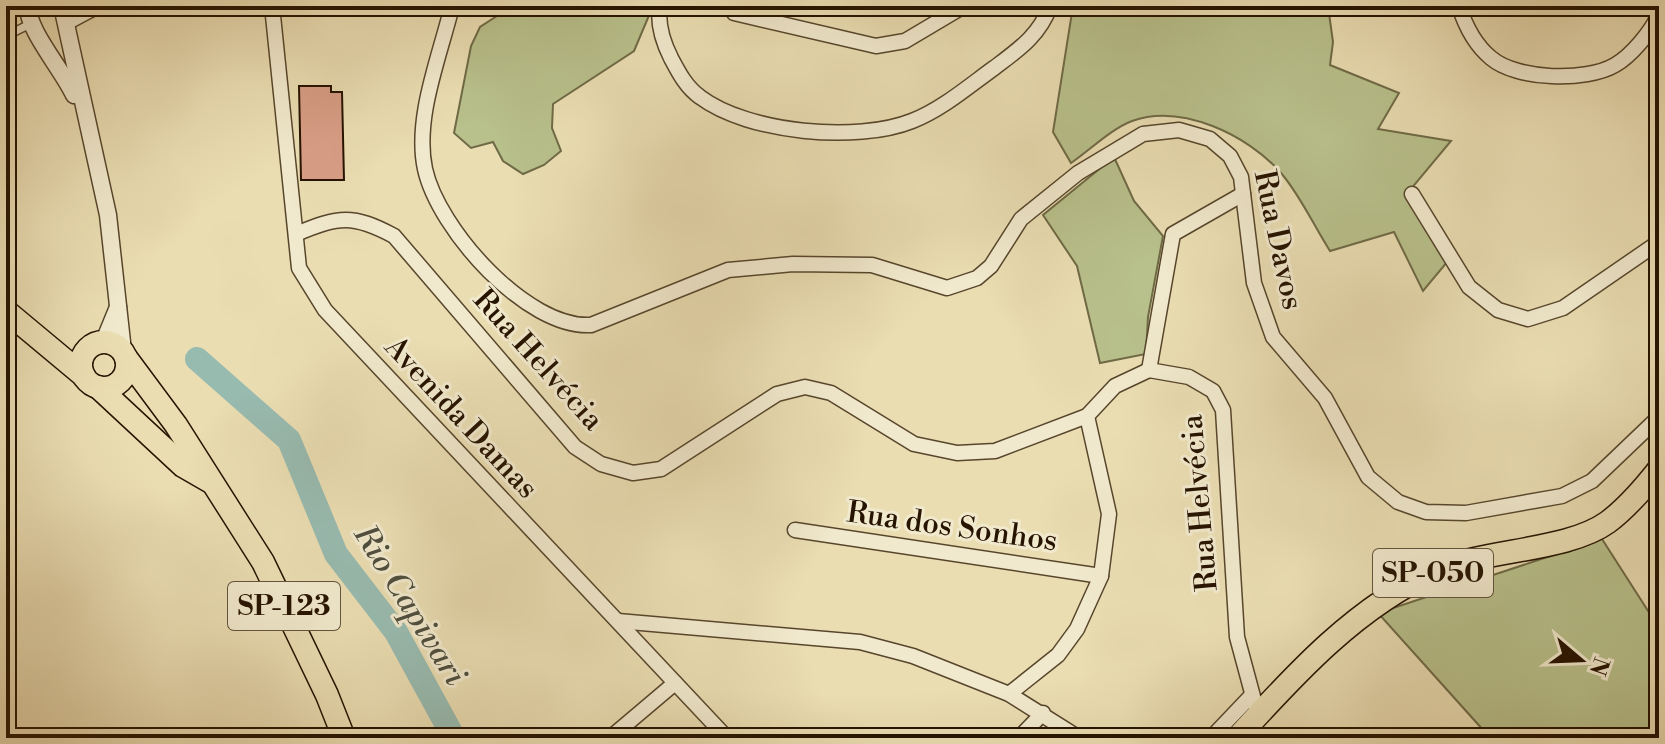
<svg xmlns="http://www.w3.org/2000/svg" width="1665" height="744" viewBox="0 0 1665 744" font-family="'Libre Bodoni',serif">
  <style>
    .green { fill: #b8c08b; stroke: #6f6a46; stroke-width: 2 }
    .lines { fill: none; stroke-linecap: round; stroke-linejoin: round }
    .river { stroke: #98bbb0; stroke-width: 24 }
    .building { fill: #d79d85; stroke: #261300; stroke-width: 2 }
    .service-casing { stroke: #57462c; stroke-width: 10 }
    .minor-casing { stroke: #57462c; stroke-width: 17 }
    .tertiary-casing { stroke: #57462c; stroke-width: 19 }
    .primary-casing { stroke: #261300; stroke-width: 25 }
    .service { stroke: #f1e9cd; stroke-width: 7 }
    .minor { stroke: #f1e9cd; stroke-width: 14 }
    .tertiary { stroke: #f1e9cd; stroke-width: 16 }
    .primary { stroke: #eaddb2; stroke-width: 22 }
    .labels { text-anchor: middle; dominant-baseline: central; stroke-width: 6; stroke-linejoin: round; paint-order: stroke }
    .shield { fill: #f1e9cd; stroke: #63533e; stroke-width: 2 }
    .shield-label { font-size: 28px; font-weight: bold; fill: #261300 }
    .street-label { font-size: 30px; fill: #261300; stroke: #f1e9cd }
    .water-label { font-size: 32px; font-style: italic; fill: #4e4e3e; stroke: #f1e9cd }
  </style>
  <rect width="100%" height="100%" fill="#eaddb2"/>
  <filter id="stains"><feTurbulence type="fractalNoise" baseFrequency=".0025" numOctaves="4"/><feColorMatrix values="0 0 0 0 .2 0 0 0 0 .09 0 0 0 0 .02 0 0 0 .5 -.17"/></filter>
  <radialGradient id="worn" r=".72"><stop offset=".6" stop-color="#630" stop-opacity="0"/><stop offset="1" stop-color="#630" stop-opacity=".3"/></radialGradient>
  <g class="green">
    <path d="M501,6H653L634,51L553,104L552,128L561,151L544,165L523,174L503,161L493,142L471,148L454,133L471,46L480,27L500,14Z"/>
    <path d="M1073,6H1328L1333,42L1330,65L1399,93L1378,129L1451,141L1405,196L1448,261L1423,291L1394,232L1330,251C1314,226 1300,195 1281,173C1248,135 1181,103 1132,121C1111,129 1090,150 1071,163L1053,132Z"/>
    <path d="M1114,157L1134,201L1163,236L1148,317L1146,354L1100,363L1077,266L1043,215Z"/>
    <path d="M1602,539L1659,628V738H1476L1484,731L1378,613Z"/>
  </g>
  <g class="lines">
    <path class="river" d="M197,359L289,440L336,554L396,632L454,738"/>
  </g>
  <path class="building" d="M299,86H331V92H342L344,180H301Z"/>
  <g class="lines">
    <defs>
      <path id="service" d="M6,36L30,24"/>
      <g id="minor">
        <path d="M272,6L299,268L325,310L727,738"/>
        <path d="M452,6C440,56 414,118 425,169C438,229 527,329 591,325L728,270L793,264L872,265L947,288L977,278L991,266L1021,219L1078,173L1143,134L1179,130L1210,139L1230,156L1241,177L1254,283L1273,337L1325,398L1368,477L1398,502L1426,512L1466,513L1562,496L1592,481L1659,417"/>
        <path d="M660,6C657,24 663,42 671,58C679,73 686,87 700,97C748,133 857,143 912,121C941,110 969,86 994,68C1018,50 1040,35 1050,6"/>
        <path d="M1459,6C1465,25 1474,44 1491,58C1517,80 1586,82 1615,65C1631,56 1652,31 1659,14"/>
        <path d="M734,13L876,46L905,41L964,6"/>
        <path d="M66,23L98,6"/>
        <path d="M1412,194L1469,287L1498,310L1528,319L1563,308L1659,242"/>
        <path d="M296,234C339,216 353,214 394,236L575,447L601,464L633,473L661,469L777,394L805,387L831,393L914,444L957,453L995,451L1087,416L1115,386L1149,370L1189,377L1213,391L1223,410L1237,637L1258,715"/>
        <path d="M1149,370L1173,234L1243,194"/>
        <path d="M795,530L1101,576"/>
        <path d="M618,621L860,642L913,656L1009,694L1079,738"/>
        <path d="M1009,694L1058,655L1077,629L1101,576L1109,514L1087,416"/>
        <path d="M610,738L675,683"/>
        <path d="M1019,738L1043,713"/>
        <path d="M1211,738L1250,697"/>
      </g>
      <g id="tertiary">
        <path d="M28,6C27,30 62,69 74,95"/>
        <path d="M62,6L108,215L123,351"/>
        <path d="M104,341L118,307"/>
      </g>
      <g id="primary">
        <path d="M6,311L84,376"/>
        <circle cx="104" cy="365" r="23"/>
        <path d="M127,359L176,425L263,562L327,695L344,738"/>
        <path d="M98,387L183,466L209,481"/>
        <path d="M1237,738C1295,674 1358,605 1438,570C1488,549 1568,551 1608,522C1628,507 1644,488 1659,469"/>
      </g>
    </defs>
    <use href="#service" class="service-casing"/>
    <use href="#minor" class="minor-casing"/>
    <use href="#tertiary" class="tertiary-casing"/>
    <use href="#primary" class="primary-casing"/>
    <use href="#service" class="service"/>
    <use href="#minor" class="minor"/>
    <use href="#tertiary" class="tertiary"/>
    <use href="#primary" class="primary"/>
  </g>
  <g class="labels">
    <g class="shield">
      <rect x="1373" y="549" width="120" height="48" rx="6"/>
      <rect x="228" y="582" width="112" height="48" rx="6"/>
    </g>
    <g class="shield-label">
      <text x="1433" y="573">SP-050</text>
      <text x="284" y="606">SP-123</text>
    </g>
    <g class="street-label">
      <text transform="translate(1278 240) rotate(78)">Rua Davos</text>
      <text transform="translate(538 360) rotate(48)">Rua Helvécia</text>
      <text transform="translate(461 418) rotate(47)">Avenida Damas</text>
      <text transform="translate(1200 503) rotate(-95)">Rua Helvécia</text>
      <text transform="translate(952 527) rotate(8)">Rua dos Sonhos</text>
    </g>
    <g class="water-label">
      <text transform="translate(410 605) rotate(58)">Rio Capivari</text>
    </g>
  </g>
  <rect width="1665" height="744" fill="none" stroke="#eaddb2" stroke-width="32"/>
  <rect x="8" y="8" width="1649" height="728" fill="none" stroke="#261300" stroke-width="4"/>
  <rect x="16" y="16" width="1633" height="712" fill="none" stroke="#261300" stroke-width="2"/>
  <g transform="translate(1581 660) rotate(109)" stroke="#f1e9cd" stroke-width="6" paint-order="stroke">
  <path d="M0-6L14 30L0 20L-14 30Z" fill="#261300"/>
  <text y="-12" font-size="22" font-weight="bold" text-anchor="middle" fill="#261300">N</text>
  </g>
  <rect width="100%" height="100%" filter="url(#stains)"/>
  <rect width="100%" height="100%" fill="url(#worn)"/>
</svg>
